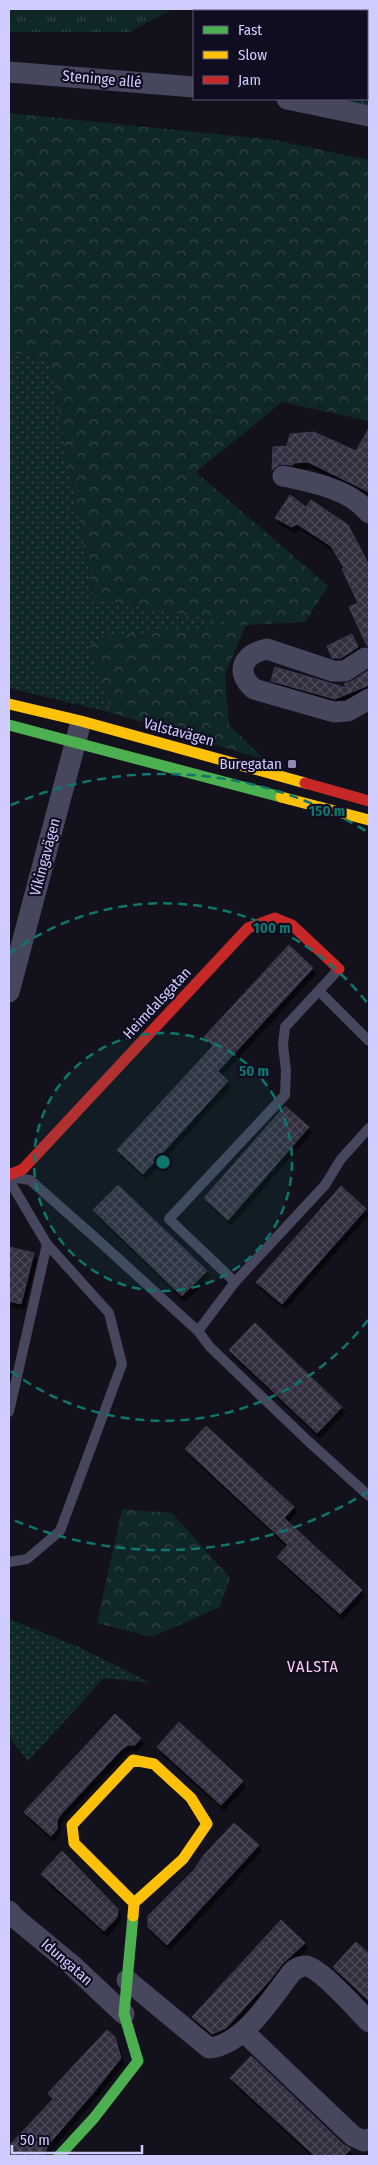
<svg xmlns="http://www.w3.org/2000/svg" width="378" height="2165" viewBox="0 0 378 2165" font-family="'Fira Sans Condensed',sans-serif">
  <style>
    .grass { fill: url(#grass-dots) }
    .forest { fill: url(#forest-crowns) }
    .park { fill: url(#park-tufts) }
    .building { fill: url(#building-cross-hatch); stroke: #3e3b50; filter: url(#shadow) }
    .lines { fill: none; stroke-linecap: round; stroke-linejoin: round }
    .lane { stroke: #46465d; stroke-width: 10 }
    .street { stroke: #46465d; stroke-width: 21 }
    .fast { stroke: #4caf50; stroke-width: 11 }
    .slow { stroke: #ffc107; stroke-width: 11 }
    .jam { stroke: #c62828; stroke-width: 11 }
    .ring { fill: none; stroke: #0f766e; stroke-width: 2.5; stroke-dasharray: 9 6 }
    .poi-dot { fill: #8e8bb0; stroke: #100d20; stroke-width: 2 }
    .labels { text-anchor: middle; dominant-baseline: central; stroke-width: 4.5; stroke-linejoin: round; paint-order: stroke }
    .street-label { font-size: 15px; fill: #d1ccff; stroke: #100d20 }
    .poi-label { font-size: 15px; fill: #d1ccff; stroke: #100d20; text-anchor: end }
    .neighbourhood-label { font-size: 16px; letter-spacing: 1px; fill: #ffceee; stroke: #100d20 }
    .centre { fill: #0f766e; stroke: #100d20; stroke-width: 2.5 }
    .ring-label { font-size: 15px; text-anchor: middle; font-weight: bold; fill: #0f766e; stroke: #100d20; stroke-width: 4.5; stroke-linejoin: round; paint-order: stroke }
  </style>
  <defs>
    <pattern id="grass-dots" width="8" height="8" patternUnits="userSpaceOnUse" patternTransform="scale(1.25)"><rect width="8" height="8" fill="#102727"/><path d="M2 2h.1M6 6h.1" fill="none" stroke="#324547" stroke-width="1.8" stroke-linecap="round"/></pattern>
    <pattern id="forest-crowns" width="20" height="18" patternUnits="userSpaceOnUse" patternTransform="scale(1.25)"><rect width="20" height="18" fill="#102727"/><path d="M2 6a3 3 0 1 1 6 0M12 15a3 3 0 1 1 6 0" fill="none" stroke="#324547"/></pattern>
    <pattern id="park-tufts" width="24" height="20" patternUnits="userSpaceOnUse" patternTransform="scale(1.25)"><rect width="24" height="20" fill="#102727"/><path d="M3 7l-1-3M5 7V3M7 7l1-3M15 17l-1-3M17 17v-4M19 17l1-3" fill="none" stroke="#324547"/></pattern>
    <pattern id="building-cross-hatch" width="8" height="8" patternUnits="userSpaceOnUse" patternTransform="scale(1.25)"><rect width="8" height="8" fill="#312e3e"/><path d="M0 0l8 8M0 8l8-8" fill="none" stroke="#4e4b5b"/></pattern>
    <filter id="shadow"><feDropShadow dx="3" dy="5.5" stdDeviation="0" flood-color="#0009"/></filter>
  </defs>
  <rect width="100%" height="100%" fill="#13111c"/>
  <g class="grass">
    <path d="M228,9H369V109L331,99H367V11H228Z"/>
    <path d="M9,352L49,360L94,599L246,625L90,647L112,713L9,688Z"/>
    <path d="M9,1619L81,1648L151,1683L104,1678L28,1761L9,1737Z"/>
  </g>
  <g class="forest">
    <path d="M9,113L275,140L369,160V421L282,402L196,472L328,586L305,622L246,625L225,674L229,725L265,760L112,713L90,647L102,636L243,625L94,599L49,360L9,352Z"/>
    <path d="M122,1509L172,1513L230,1578L220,1607L152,1637L97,1623Z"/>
  </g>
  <path class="park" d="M9,9H173L129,32H9Z"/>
  <g class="building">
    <path d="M369,428V492L308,462L293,463V465L280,464L272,470L273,447L287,446L290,434L314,432L356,451Z"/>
    <path d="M290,495L306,507L311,500L348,525L369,565V646H367L349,607L358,603L342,569L344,568L331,546L297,524L292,527L275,518Z"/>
    <path d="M352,634L358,647L341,658H332L327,646Z"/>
    <path d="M275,667L347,688L344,684L352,681L369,670V685L335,699L271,681Z"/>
    <path d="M289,945L313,968L218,1071L228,1081L143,1174L117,1150L213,1046L204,1037Z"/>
    <path d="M285,1106L309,1127L228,1220L204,1198Z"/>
    <path d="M118,1185L207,1271L182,1296L93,1210Z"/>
    <path d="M341,1186L366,1209L282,1304L256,1282Z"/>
    <path d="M9,1247L34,1253L21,1304L9,1301Z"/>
    <path d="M255,1323L342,1407L317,1433L229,1350Z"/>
    <path d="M206,1426L294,1507L284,1518L362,1590L340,1614L277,1557L288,1545L185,1449Z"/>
    <path d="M115,1714L141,1738L135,1745H128L122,1749L61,1814L57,1820V1829L51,1836L24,1812Z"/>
    <path d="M179,1722L243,1781L221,1805L157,1747Z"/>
    <path d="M234,1823L259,1845L167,1945L148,1927V1916L194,1870L204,1855Z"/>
    <path d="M62,1851L118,1909L117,1917L104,1931L41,1874Z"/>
    <path d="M281,1920L305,1943L283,1963L269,1981L226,2028L212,2034L192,2017Z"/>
    <path d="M356,1942L369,1954V2001L333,1967Z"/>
    <path d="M107,2030L115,2037L121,2058L93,2093L48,2145L44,2156H9V2146L53,2099L48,2093Z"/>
    <path d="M251,2056L344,2145L351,2149L344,2156H315L230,2078Z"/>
  </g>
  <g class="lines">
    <g class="lane">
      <path d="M319,991L369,1041"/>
      <path d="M17,1178L30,1180L99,1241L198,1331L210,1347L308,1441L369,1496"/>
      <path d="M9,1180L47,1244L109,1313L122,1364L60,1531L27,1559L9,1562"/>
      <path d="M235,1282L325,1185L341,1159L369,1128"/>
      <path d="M198,1331L235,1282L169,1219L285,1095L286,1071L283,1045L285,1027L339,969"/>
      <path d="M9,1412L47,1244"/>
    </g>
    <g class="street">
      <path d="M9,72L194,87"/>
      <path d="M287,99L369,116"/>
      <path d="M283,476C311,482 350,489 369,513"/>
      <path d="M365,658L345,671H333L267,649C243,654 234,672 254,689L334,712L348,711L369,699"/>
      <path d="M9,992L79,729"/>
      <path d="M9,1911L14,1917L72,1965L124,2014"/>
      <path d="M127,1980L209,2048C244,2045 272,1997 292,1972C296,1968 300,1966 306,1966C320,1968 358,2010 369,2022"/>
      <path d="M244,2032L353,2136L364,2141L369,2139"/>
    </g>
    <g class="fast">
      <path d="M9,725L281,797"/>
      <path d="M59,2156L94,2118L138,2061L124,2014L133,1916"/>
    </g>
    <g class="slow">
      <path d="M9,704L81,721L305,783"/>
      <path d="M281,797L369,820"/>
      <path d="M133,1916L134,1903L183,1859L207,1824L191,1798L154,1764L133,1760L72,1825L74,1843L134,1903"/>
    </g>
    <g class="jam">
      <path d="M305,783L369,801"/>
      <path d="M9,1175L23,1169L248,928L275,918L292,925L339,969"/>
    </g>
  </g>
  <circle cx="163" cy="1162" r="129" fill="#0f766e" fill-opacity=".12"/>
  <g class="ring">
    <circle cx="163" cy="1162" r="129"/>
    <path d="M368 1320A259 259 0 0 1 9 1370M9 954A259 259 0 0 1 368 1004"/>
    <path d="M369 1491A388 388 0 0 1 11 1519M11 805A388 388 0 0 1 369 833"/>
  </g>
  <rect class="poi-dot" x="287" y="759" width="10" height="10" rx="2.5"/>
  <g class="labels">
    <g class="street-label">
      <text transform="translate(102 79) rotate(5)">Steninge allé</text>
      <text transform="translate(179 732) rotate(15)">Valstavägen</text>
      <text transform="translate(45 857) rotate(-75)">Vikingavägen</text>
      <text transform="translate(157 1003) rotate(-47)">Heimdalsgatan</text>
      <text transform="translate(67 1962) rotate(41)">Idungatan</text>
    </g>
    <g class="poi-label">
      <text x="282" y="764">Buregatan</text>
    </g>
    <g class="neighbourhood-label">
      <text x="313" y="1666">VALSTA</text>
    </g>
  </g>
  <circle cx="163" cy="1162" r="8" class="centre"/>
  <g class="ring-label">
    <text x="327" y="816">150 m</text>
    <text x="272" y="933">100 m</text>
    <text x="254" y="1076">50 m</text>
  </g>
  <rect width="378" height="2165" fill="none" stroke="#d1ccff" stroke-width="20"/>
  <rect x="193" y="10" width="175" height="90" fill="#100d20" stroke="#5d5979"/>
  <rect x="203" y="26" width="25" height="8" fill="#4caf50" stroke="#5d5979"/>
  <text x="238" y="35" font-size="15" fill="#d1ccff">Fast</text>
  <rect x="203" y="51" width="25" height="8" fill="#ffc107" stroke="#5d5979"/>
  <text x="238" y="60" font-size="15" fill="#d1ccff">Slow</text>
  <rect x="203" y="76" width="25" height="8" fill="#c62828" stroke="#5d5979"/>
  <text x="238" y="85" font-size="15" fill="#d1ccff">Jam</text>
  <path d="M12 2145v8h130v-8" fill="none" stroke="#d1ccff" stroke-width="2.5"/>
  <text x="20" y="2145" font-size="15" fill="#d1ccff" stroke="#100d20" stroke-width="4" paint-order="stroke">50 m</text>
</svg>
